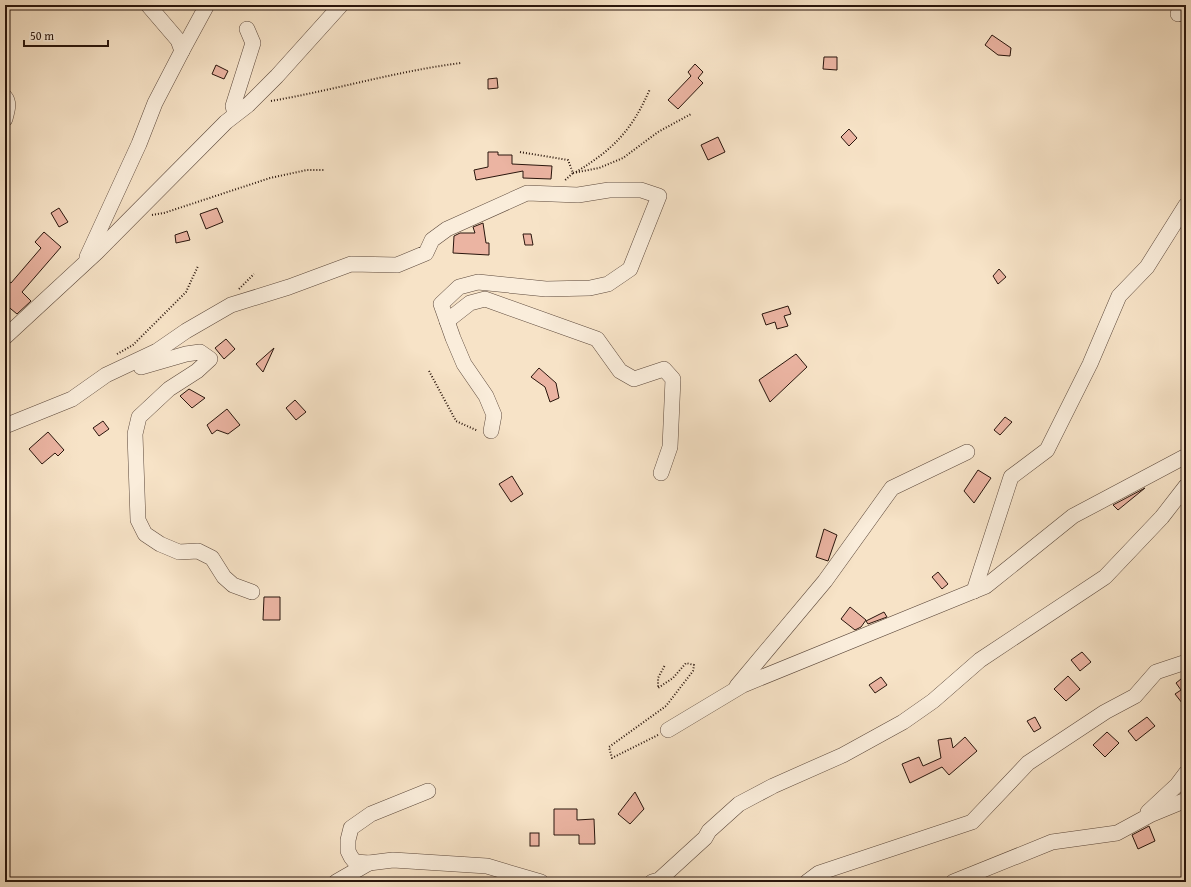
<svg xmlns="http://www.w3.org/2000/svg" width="1191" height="887" viewBox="0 0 1191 887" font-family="'Gentium Book Plus',serif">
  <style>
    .building { fill: #ebb4a2; stroke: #29150c }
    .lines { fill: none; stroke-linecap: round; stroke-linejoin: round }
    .minor-casing { stroke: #5c483b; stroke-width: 16 }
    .path { stroke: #29150c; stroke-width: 2; stroke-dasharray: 1 2; stroke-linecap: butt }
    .minor { stroke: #faeddb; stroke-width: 15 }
  </style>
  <rect width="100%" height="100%" fill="#f7e3c7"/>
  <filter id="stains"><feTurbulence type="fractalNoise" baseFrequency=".005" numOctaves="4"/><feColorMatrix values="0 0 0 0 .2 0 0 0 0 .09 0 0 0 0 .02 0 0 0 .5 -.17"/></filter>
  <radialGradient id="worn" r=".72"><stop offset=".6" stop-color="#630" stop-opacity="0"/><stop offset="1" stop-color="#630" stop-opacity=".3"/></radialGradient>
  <g class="building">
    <path d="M992,35L1011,48L1010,56L998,55L985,45Z"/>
    <path d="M824,57H837V70L823,69Z"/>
    <path d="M695,64L703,72L698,78L703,83L678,109L668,100L691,76L688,72Z"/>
    <path d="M216,65L228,71L224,79L212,74Z"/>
    <path d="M497,78L498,88L488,89V79Z"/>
    <path d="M849,129L857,138L849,146L841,137Z"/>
    <path d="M718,137L725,152L708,160L701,145Z"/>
    <path d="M488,152H498V155H512V164L552,166L551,179L523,178V171L476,180L474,170L488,167Z"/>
    <path d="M59,208L68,222L59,227L51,213Z"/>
    <path d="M217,208L223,222L206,229L200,214Z"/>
    <path d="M483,223L486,243H489V255L453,253L454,236L460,233H475L473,227Z"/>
    <path d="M187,231L190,240L176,243L175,235Z"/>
    <path d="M44,232L61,247L22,292L31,301L17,314L5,304V279L11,283L41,248L35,242Z"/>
    <path d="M523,234H531L533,245H525Z"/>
    <path d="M999,269L1006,277L998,284L993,276Z"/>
    <path d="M788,306L791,314L784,316L788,326L777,329L775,322L766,325L762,314Z"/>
    <path d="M226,339L235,349L224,359L215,348Z"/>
    <path d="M274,348L263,372L256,364Z"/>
    <path d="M796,354L807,367L770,402L759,380Z"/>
    <path d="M539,368L556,383L559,398L550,402L545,387L531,377Z"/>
    <path d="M189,389L205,398L192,408L180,396Z"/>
    <path d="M295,400L306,412L296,420L286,408Z"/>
    <path d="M227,409L240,425L228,434L217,430L212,434L207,425Z"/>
    <path d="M1005,417L1012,422L1000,435L994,430Z"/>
    <path d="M103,421L109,429L99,436L93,428Z"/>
    <path d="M48,432L64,450L58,456L55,453L42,464L29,449Z"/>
    <path d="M978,470L991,478L974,503L964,491Z"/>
    <path d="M512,476L523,494L511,502L499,484Z"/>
    <path d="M1145,488L1118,510L1113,505Z"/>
    <path d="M824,529L837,535L828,561L816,557Z"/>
    <path d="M938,572L948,584L942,589L932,577Z"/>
    <path d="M264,597H280V620H263Z"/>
    <path d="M850,607L866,620L861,627L855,630L841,619Z"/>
    <path d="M884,612L887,617L868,624L866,621Z"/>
    <path d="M1082,652L1091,662L1080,671L1071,660Z"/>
    <path d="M1186,675V708L1175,694L1181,690L1176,683Z"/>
    <path d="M1068,676L1080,689L1066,701L1054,689Z"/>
    <path d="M881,677L887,685L875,693L869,685Z"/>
    <path d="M1035,717L1041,728L1034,732L1027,721Z"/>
    <path d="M1147,717L1155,726L1136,741L1128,731Z"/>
    <path d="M1107,732L1119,743L1105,757L1093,745Z"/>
    <path d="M965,737L977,751L949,775L942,767L910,783L902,764L919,757L923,766L941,758L938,740L951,738L953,748Z"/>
    <path d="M635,792L644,809L630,824L618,814Z"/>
    <path d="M554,809H577V820L594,819L595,844H579V835H554Z"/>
    <path d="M1149,826L1155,841L1138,849L1132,835Z"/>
    <rect x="530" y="833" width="9" height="13"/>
  </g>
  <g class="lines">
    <defs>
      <g id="minor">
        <path d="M1178,14L1181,5"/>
        <path d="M182,51L207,5"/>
        <path d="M5,97C10,103 7,111 5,119"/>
        <path d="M235,114L233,106L253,43L247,29"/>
        <path d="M87,257L139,144L155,103L182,51L178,40L148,5"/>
        <path d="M447,321L470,303L485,299L597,339L620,371L634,379L664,369L673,379L670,447L661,473"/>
        <path d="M5,337L97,252L226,122L248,105L277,76L341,5"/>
        <path d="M141,367L186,354L200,352L210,359L197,371L169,389L139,417L135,434L138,520L145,534L160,544L179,552L198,551L212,558L224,577L233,585L252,592"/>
        <path d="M5,426L72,399L106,375L157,351L186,331L231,305L289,287L351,264L397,265L426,253L432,240L447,229L527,193L578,195L609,190H641L659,196L630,269L608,284L590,288L546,289L478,282L459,287L441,304L453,338L464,364L486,396L494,415L491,431"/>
        <path d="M974,591L1011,477L1047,450L1090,364L1119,296L1147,267L1186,205"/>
        <path d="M737,686L825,581L892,488L967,452"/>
        <path d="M668,730L743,685L986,586L1073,516L1186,456"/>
        <path d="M428,791L371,814L351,828L348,840V851L351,857L355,862L369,863L393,860L487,866L541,882"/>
        <path d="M1148,812L1177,785L1186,773"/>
        <path d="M336,882L369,863"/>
        <path d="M652,882L659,880L705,838L709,831L739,804L773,786L843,755L903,722L933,701L980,660L1105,577L1162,517L1186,486"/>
        <path d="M807,882L819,873L972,822L1028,763L1105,712L1135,696L1156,672L1186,662"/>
        <path d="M953,882L1052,842L1117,833L1152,814L1186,800"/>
      </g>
    </defs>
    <use href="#minor" class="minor-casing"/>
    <g class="path">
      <path d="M271,101C335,90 397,71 461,63"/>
      <path d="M520,152L568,160L573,173L564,181"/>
      <path d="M576,172C614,149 632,130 650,89"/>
      <path d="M573,173L599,168L623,158L658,132L691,114"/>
      <path d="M152,215L164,213L270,178L307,170H324"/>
      <path d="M239,289L254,274"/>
      <path d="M117,354L133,345L186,292L198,266"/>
      <path d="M429,371L456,421L478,431"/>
      <path d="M658,735L612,758L609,747L666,706L693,671L694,665L686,663L673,678L658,688V678L665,665"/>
    </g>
    <use href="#minor" class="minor"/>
  </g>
  <rect width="1191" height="887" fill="none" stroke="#f7e3c7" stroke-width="20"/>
  <rect x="6" y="6" width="1179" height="875" fill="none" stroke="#29150c" stroke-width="2"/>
  <rect x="10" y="10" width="1171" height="867" fill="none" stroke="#29150c"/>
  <path d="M24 40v6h84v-6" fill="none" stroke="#29150c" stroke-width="2"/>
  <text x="30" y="40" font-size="12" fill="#29150c" stroke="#faeddb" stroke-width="3" paint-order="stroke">50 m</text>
  <rect width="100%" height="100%" filter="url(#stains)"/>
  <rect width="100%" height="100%" fill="url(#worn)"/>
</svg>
